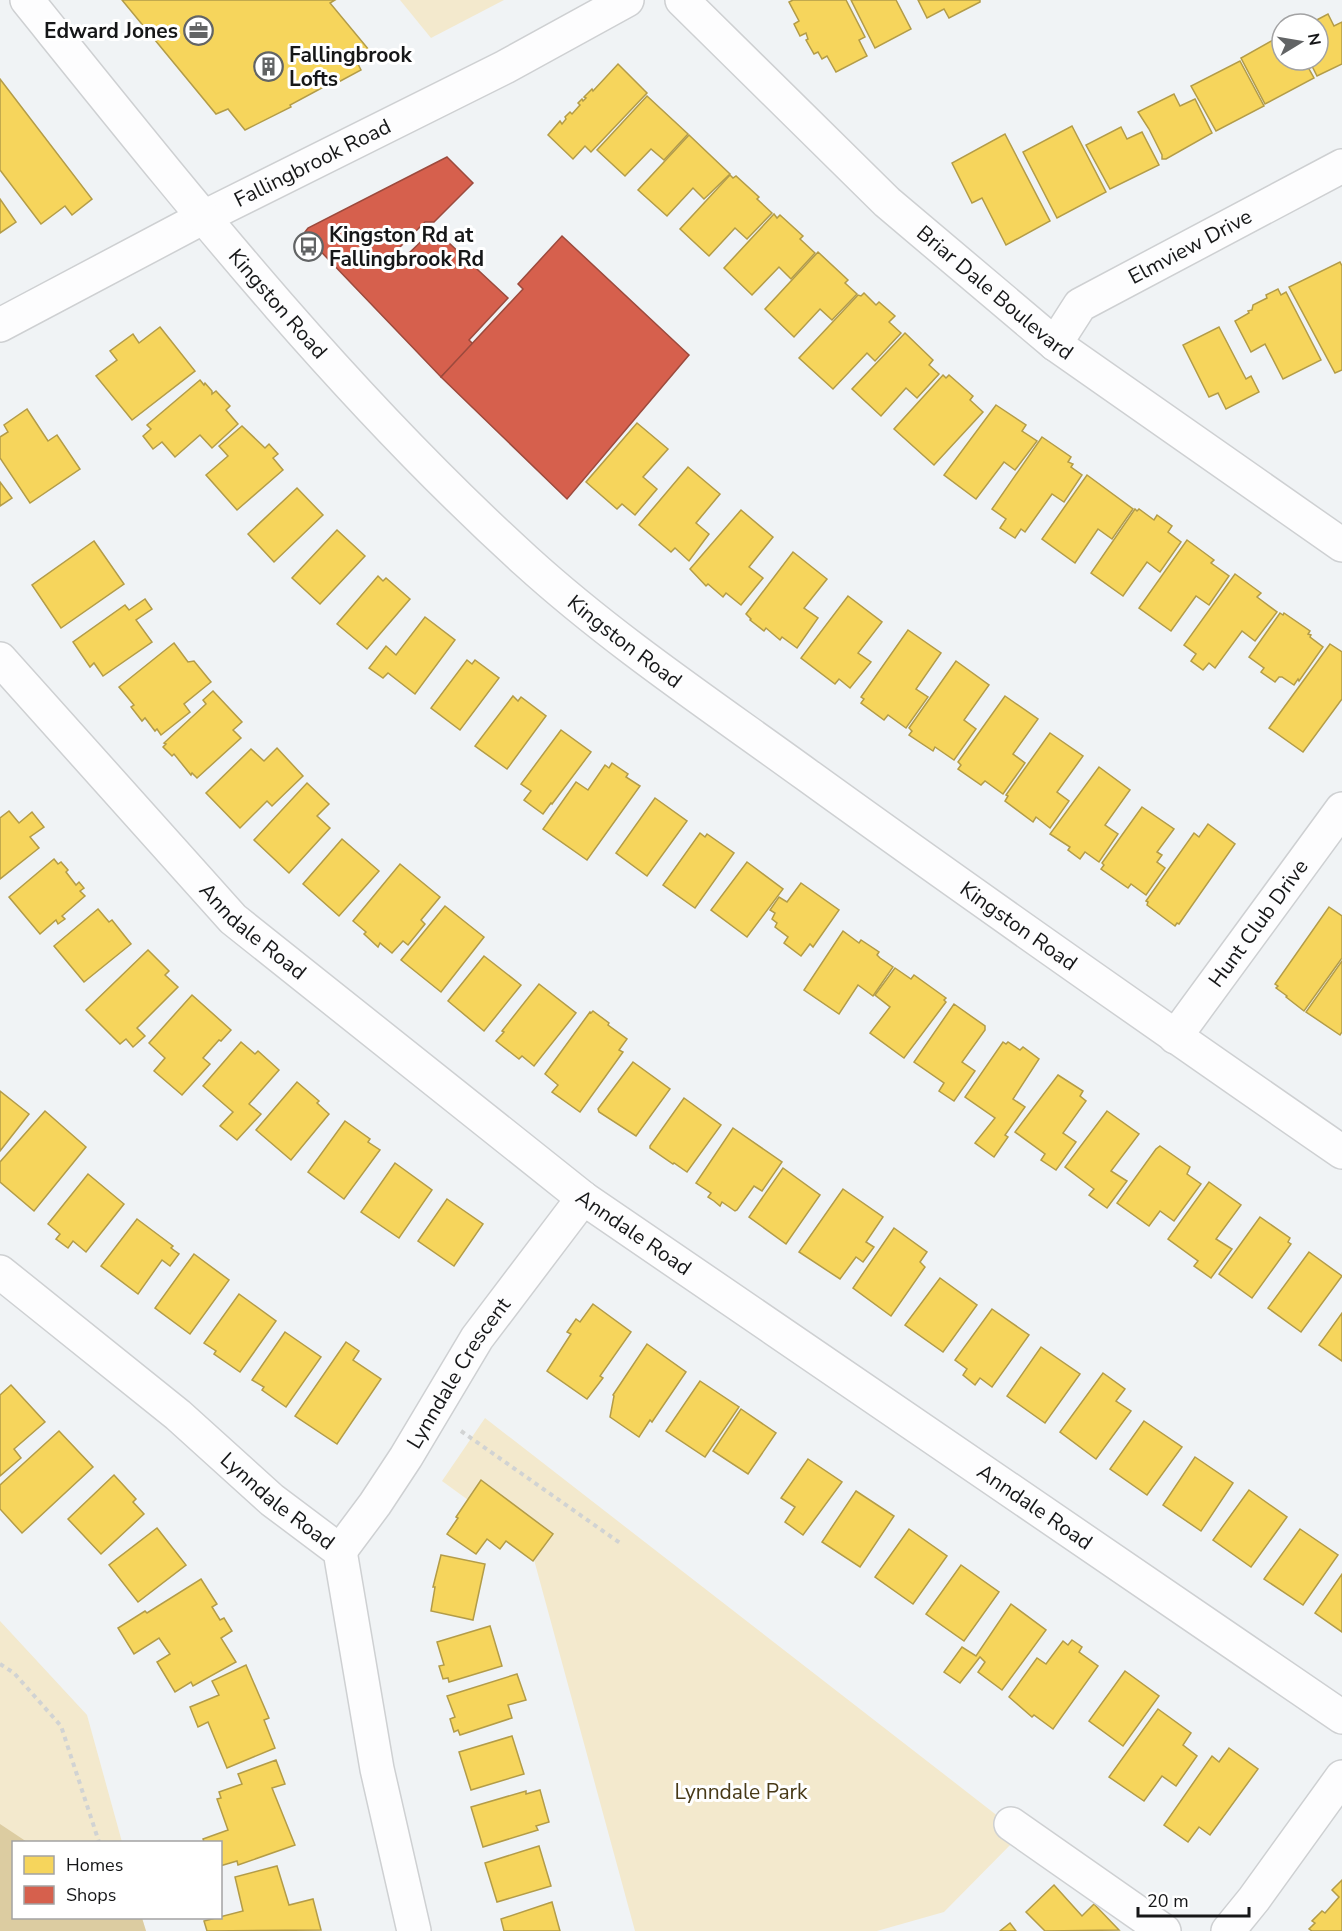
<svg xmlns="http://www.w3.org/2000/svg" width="1342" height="1931" viewBox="0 0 1342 1931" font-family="'Nunito Sans',sans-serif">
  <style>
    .green { fill: #f3e9cd }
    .forest { fill: #dccca1 }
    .homes { fill: #f6d55c; stroke: #b39c48; stroke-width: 1.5 }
    .shops { fill: #d6604d; stroke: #9c4a3d; stroke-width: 1.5 }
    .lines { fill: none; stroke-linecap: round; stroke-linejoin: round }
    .minor-casing { stroke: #ced0d2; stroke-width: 36 }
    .major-casing { stroke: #ced0d2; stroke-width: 36 }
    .path { stroke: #d1d3d3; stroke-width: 4; stroke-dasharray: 4.5 4.5; stroke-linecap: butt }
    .minor { stroke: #fdfdfe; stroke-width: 33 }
    .major { stroke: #fdfdfe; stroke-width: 33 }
    .labels { text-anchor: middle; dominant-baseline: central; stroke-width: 6; stroke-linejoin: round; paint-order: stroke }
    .poi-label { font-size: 21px; font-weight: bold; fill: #161718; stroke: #fff; text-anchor: start }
    .street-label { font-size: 21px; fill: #161718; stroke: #fff }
    .park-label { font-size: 21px; fill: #473916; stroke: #fff }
  </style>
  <rect width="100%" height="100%" fill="#f0f3f5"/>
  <g class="green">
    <path d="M400,0H504L431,38Z"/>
    <path d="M485,1418L1021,1834L944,1912L877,1931H635L530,1545L442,1481Z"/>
    <path d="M0,1621L87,1715L122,1842H14V1918H142L146,1931H0Z"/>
  </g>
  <path class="forest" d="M0,1824L27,1842H14V1918H142L146,1931H0Z"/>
  <g class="homes">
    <path d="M122,0H335L330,3L374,56L358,64L361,70L333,85L331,83L290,105L291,107L245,130L228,109L216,114Z"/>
    <path d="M793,0H846L865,37L859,40L867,56L836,72L827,56L822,59L818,52L814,54L806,40L808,39L806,33L800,36L794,24L799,21L789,2Z"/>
    <path d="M851,0H896L911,29L875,48Z"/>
    <path d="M918,0H980V2L949,18L944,9L927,18Z"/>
    <path d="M1328,14L1334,26L1342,22V64L1317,76L1309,60H1318V24H1309Z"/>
    <path d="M1275,39L1282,52V60H1304L1314,78L1265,104L1241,58Z"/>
    <path d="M1240,61L1264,106L1216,131L1191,86Z"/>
    <path d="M618,64L647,93L591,152L585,146L573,159L548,135L560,121L562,124L566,119L565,117L570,112L572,114L580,105L578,103L582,99L583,101L586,98L584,97L592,89L593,91Z"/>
    <path d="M0,79L92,199L72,215L65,206L41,224L0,170Z"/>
    <path d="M1174,94L1180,106L1195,99L1212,133L1166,159H1162V155L1149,129L1138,112Z"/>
    <path d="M647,96L688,134L664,160L651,149L625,176L597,150Z"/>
    <path d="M1072,126L1106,192L1057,218L1023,152Z"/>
    <path d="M1121,127L1127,139L1142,132L1159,165L1110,189L1086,145Z"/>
    <path d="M1005,134L1050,221L1006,245L982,198L972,203L952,163Z"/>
    <path d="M689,135L730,174L704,199L693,188L667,216L638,190Z"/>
    <path d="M730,175L733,178L736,176L759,197L757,199L772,213L747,239L735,228L709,256L680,229Z"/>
    <path d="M0,199L16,222L0,233Z"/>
    <path d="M774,214L777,218L780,215L803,236L800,239L815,253L791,279L779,267L752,295L724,268Z"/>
    <path d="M818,252L848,280L845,283L857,294L832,320L820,309L794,337L765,309Z"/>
    <path d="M1340,262L1342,266V370L1335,373L1289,287Z"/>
    <path d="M1278,289L1281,295L1286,292L1321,360L1283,379L1265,344L1251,352L1235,321L1249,313L1248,311L1252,310L1253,305L1267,298L1266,295Z"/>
    <path d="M864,293L876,305L879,302L895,316L889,322L901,333L875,361L867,353L833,389L799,358L858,295L861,296Z"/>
    <path d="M160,327L195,371L132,420L96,376L117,360L110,351L133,334L139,343Z"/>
    <path d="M1219,327L1246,379L1251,376L1259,392L1226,409L1218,393L1209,397L1183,345Z"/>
    <path d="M905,333L933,360L929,365L939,374L917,398L906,388L881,416L852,389Z"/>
    <path d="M943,375L946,378L949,375L973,396L970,400L983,412L934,465L894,429Z"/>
    <path d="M200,380L204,385L205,383L212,391V394L216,391L230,406L226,410L238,424L212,448L200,435L175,457L162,442L153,449L143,436L151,429L147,425Z"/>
    <path d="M996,405L1026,425L1022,431L1037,441L1015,470L1004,462L976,499L944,475Z"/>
    <path d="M27,409L48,441L57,435L80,469L30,503L0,458V437L8,432L4,425Z"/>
    <path d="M637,423L668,449L643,477L657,489L635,515L622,504L617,509L586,482Z"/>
    <path d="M242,426L265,448L269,444L278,454L273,458L283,470L237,510L206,475L228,456L219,446Z"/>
    <path d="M1042,437L1071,457L1068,462L1073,464L1071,467L1082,475L1064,502L1052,494L1025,532L1021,529L1015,538L1000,528L1006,519L992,509Z"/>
    <path d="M688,467L720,494L696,523L709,534L689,561L675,548L671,552L639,525Z"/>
    <path d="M1087,475L1133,509L1112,539L1098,529L1075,563L1042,539Z"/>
    <path d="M0,482L12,498L0,506Z"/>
    <path d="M297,488L323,515L274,562L248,534Z"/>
    <path d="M1135,509L1137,511L1139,509L1154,520L1157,515L1172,526L1168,532L1181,542L1160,572L1147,562L1123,596L1091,573Z"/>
    <path d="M741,510L773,537L749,567L763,578L741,605L726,593L723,597L708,584L706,586L690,569Z"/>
    <path d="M337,530L365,556L320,604L292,578Z"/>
    <path d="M1187,540L1214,560L1211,563L1229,576L1209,605L1196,596L1171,631L1139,608Z"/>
    <path d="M94,541L124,584L61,628L32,585Z"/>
    <path d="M793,552L827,579L804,608L818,618L797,648L782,637L780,640L766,628L764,631L750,620L751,619L746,614Z"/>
    <path d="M1235,574L1261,593L1257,597L1277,612L1255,641L1242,631L1215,668L1209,663L1203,670L1191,661L1196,654L1184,645Z"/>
    <path d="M378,576L383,581L386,578L410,599L367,649L337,624Z"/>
    <path d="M848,596L882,622L858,653L871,662L850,688L839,679L835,684L801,658Z"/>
    <path d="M145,599L152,609L136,620L152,642L103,676L94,663L90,667L73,642L125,605L129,610Z"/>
    <path d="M1280,613L1283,615L1284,613L1310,631L1308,634L1311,635L1310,637L1323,647L1299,681L1298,679L1294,685L1282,677H1279L1275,682L1261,672L1264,668L1249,657Z"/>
    <path d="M425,617L455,640L415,694L388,673L383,678L369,668L386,646L396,655Z"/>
    <path d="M908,630L941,653L916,689L928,697L906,728L888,715L884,720L861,703L864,699L861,697Z"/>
    <path d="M174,643L188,662L194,661L211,682L184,704L190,712L161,735L157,729L155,731L145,718L142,721L131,707L134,705L119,687Z"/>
    <path d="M1330,644L1342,652V699L1303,752L1269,728Z"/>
    <path d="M467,660L472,664L475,660L499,678L460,730L431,708Z"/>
    <path d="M956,661L989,685L964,720L976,729L954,760L935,747L933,751L909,735L912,731L909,728Z"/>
    <path d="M213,691L242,722L233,730L241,738L197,778L192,773L191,775L174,754L172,756L163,747L166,744L164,743L206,704L203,700Z"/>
    <path d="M513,696L518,701L521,697L546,716L507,769L475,746Z"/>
    <path d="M1005,696L1038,719L1013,754L1025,763L1003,794L985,781L981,785L958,769L961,765L958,762Z"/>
    <path d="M561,730L591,752L552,804L551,803L543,814L524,800L531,791L521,784Z"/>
    <path d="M1050,733L1083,756L1057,792L1069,801L1050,828L1036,817L1033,822L1005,801L1008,796L1006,795Z"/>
    <path d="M277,748L303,776L272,806L267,801L240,828L206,793L251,749L264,761Z"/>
    <path d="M612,763L628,774L626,777L640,786L587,860L543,829L576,782L588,790L605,765L609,768Z"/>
    <path d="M1099,767L1130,790L1105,825L1118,834L1099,862L1085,852L1080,859L1068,850L1070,847L1050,834Z"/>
    <path d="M307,783L329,804L317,816L330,828L289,873L254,840Z"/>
    <path d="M655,798L687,821L647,876L616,853Z"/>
    <path d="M1142,807L1174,829L1157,852L1162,855L1157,862L1165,868L1146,895L1131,884L1128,888L1101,869L1104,865L1102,863Z"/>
    <path d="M9,811L19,823L32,812L44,827L30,837L39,848L0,879V818Z"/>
    <path d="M1208,824L1235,844L1179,924L1177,923L1175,926L1147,905L1148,902L1146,901L1194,833L1199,837Z"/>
    <path d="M700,833L705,837L707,834L734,853L695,908L663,885Z"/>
    <path d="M342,839L379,871L339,916L303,884Z"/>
    <path d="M54,859L58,864L61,862L68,870L66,872L76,885L79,882L84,888L80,891L85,896L62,916L65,919L58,924L56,920L40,934L9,897Z"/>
    <path d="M747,862L783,889L747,937L711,910Z"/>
    <path d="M400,864L440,897L421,920L425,924L408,945L403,941L392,953L380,943L378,947L364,934L366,932L353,921Z"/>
    <path d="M801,883L839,910L813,947L810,944L801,956L784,943L788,937L775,927L777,923L772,919L775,913L770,910L779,897L787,902Z"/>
    <path d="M445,906L484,937L441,992L401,960Z"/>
    <path d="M1329,907L1342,916V958L1304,1011L1286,997L1287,996L1276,988L1278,986L1275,984Z"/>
    <path d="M98,909L109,922L112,920L131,944L84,982L54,946Z"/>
    <path d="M843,931L859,943L861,940L879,952L877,955L880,958L893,967L873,996L858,985L839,1014L804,990Z"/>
    <path d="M148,950L169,971L165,975L178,987L137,1028L145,1036L133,1047L126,1039L120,1044L86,1010Z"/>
    <path d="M484,956L521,985L484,1031L448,1001Z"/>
    <path d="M1342,961V1032L1340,1035L1306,1012Z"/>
    <path d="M895,968L911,979L914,975L946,998L944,1000L946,1002L904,1058L870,1033L890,1007L875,995Z"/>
    <path d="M539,984L576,1013L534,1066L522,1056L519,1059L496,1041L504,1032L502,1031Z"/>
    <path d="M192,995L231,1030L221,1041L219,1040L203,1058L210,1064L182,1095L154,1071L165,1058L149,1043Z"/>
    <path d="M954,1004L985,1026V1030L962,1062L975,1071L954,1101L939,1091L944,1083L914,1062Z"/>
    <path d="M593,1011L609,1023L608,1025L627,1039L619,1050L623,1052L580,1112L552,1092L558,1085L545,1074L590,1012L591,1013Z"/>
    <path d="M241,1042L255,1054L258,1051L279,1070L249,1104L261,1114L237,1140L220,1126L233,1112L203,1086Z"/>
    <path d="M1003,1042L1006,1044L1008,1042L1020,1050L1023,1047L1039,1059L1013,1099L1025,1107L1005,1135L1008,1137L994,1157L975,1143L995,1118L965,1097Z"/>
    <path d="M633,1062L670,1089L636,1136L599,1112L598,1109Z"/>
    <path d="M1058,1075L1083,1091L1080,1096L1086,1101L1063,1133L1076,1142L1056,1170L1041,1160L1045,1154L1015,1132Z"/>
    <path d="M297,1082L319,1101L317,1103L329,1114L291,1160L256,1130Z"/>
    <path d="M0,1091L29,1114L0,1151Z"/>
    <path d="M684,1098L721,1125L687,1172L674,1163L673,1164L650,1148V1146Z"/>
    <path d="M45,1111L86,1147L34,1211L0,1182V1162Z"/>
    <path d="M1107,1111L1139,1134L1111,1171L1127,1181L1107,1208L1089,1195L1094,1189L1065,1167Z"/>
    <path d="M345,1121L370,1139L368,1142L380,1150L344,1199L308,1172Z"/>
    <path d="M733,1128L782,1162L762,1191L754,1186L737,1210L735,1211L722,1202L720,1206L714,1201L708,1197L711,1193L696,1183Z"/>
    <path d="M1160,1146L1190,1167L1187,1174L1201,1184L1174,1221L1160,1211L1149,1226L1117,1203L1156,1149Z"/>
    <path d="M395,1163L432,1190L399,1238L361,1212Z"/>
    <path d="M783,1168L820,1195L786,1244L749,1217Z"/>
    <path d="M88,1174L124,1204L86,1252L73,1241L68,1248L56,1239L60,1234L48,1224Z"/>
    <path d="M1209,1182L1241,1205L1216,1239L1232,1249L1211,1278L1194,1266L1198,1261L1168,1239Z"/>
    <path d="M843,1189L883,1217L866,1242L874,1247L863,1262L856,1257L840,1279L799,1252Z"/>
    <path d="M447,1199L483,1224L454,1266L418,1241Z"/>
    <path d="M1260,1217L1290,1238L1288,1242L1291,1244L1252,1298L1219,1274Z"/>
    <path d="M137,1219L173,1246L171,1248L179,1254L170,1266L162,1260L138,1294L101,1266Z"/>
    <path d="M894,1228L927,1252L920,1262L925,1267L891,1316L853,1288Z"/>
    <path d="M1309,1252L1342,1276L1301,1332L1268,1308Z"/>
    <path d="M194,1254L229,1280L190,1334L155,1308Z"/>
    <path d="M940,1278L977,1305L943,1352L905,1325Z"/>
    <path d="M239,1294L276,1321L240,1372L214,1354L216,1351L204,1343Z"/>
    <path d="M593,1304L631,1332L600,1376L603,1378L587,1399L547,1371L571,1334L567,1332L576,1319L580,1322Z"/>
    <path d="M992,1309L1029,1335L992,1387L980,1378L975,1385L963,1375L967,1369L955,1360Z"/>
    <path d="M1342,1313V1361L1319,1345Z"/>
    <path d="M285,1332L321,1357L286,1407L262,1390L264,1387L252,1380Z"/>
    <path d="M346,1342L359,1351L353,1360L381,1379L337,1444L295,1416Z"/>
    <path d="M647,1344L686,1372L652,1422L650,1420L639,1437L610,1417L614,1396L613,1395Z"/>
    <path d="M1041,1347L1080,1374L1045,1423L1007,1396Z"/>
    <path d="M1103,1373L1125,1389L1116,1401L1131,1411L1096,1459L1060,1432Z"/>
    <path d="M700,1381L739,1407L705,1457L666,1431Z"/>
    <path d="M11,1385L45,1422L14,1449L21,1458L0,1476V1395Z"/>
    <path d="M741,1409L776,1433L748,1474L713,1451Z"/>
    <path d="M1144,1421L1182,1447L1147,1495L1110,1469Z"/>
    <path d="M59,1431L93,1467L22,1533L0,1509V1485Z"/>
    <path d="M1195,1457L1233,1483L1201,1531L1163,1505Z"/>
    <path d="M808,1459L842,1482L803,1535L785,1522L795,1507L781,1498Z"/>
    <path d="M114,1475L136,1499L133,1502L144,1514L101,1554L68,1519Z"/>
    <path d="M481,1480L553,1534L533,1561L506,1541L500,1549L487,1539L476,1554L447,1534L458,1518L456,1517Z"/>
    <path d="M1249,1490L1287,1517L1251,1567L1213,1540Z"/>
    <path d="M856,1491L894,1516L860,1567L822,1542Z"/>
    <path d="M157,1528L186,1565L138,1602L109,1565Z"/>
    <path d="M909,1529L947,1556L913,1604L875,1577Z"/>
    <path d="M1300,1529L1338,1555L1303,1605L1264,1579Z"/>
    <path d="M441,1555L485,1564L473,1620L431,1611L435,1587H433Z"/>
    <path d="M961,1565L999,1592L964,1641L926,1614Z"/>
    <path d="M1342,1574V1632L1315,1613Z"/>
    <path d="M201,1579L217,1604L212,1607L220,1620L224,1618L232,1631L221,1638L236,1662L193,1686L191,1682L175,1692L157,1662L170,1654L159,1638L134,1654L118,1628L145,1611L147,1613Z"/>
    <path d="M1011,1604L1046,1630L1002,1690L978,1672L985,1662L980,1657L960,1683L944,1672L962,1647L976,1656Z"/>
    <path d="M490,1626L502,1666L449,1682L448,1678L443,1679L439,1666L444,1665L437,1642Z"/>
    <path d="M1072,1640L1082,1647L1079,1652L1098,1666L1053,1729L1034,1715L1032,1717L1009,1697L1037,1658L1046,1664L1063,1641L1068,1645Z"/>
    <path d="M246,1665L269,1718L264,1720L275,1748L227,1768L208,1722L198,1727L190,1707L219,1695L212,1681Z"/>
    <path d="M1125,1671L1159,1696L1123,1746L1089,1721Z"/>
    <path d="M517,1674L526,1700L508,1705L512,1718L460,1735L458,1730L454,1732L450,1719L455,1717L447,1696Z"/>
    <path d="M1158,1709L1191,1733L1183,1745L1197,1756L1176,1786L1162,1776L1144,1801L1109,1777Z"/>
    <path d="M512,1736L524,1774L471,1790L459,1752Z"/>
    <path d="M1229,1748L1258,1769L1210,1835L1199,1827L1188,1842L1164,1825L1212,1756L1219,1762Z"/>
    <path d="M276,1760L285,1784L272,1788L295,1845L238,1865L237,1861L220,1866V1842H204L203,1839L228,1830L217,1799L221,1798L219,1792L242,1784L238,1774Z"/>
    <path d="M540,1790L549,1822L536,1826L538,1830L483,1847L471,1807L526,1791V1794Z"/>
    <path d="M539,1846L551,1886L497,1902L485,1863Z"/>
    <path d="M277,1866L289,1905L313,1899L321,1930L207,1931L204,1921L243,1911L235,1877Z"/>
    <path d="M1342,1880V1931H1312L1309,1929L1315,1923L1312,1921L1322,1911L1325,1913L1339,1897L1332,1890Z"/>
    <path d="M1054,1885L1082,1916L1094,1904L1119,1930L1045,1931L1026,1912Z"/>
    <path d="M552,1902L560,1931H504L501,1919Z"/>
    <path d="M1010,1923L1016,1931H1000Z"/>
  </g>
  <g class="shops">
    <path d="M447,157L473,183L434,222H425L398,249L405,257L434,229L508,298L469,340L473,344L441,377L306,236L305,232L308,228Z"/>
    <path d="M562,236L689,355L567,499L441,377L523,289L518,284Z"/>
  </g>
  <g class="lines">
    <defs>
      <g id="minor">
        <path id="s1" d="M682,0L887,202L1055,344L1342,545"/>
        <path id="s2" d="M0,325L202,218L505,67L627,0"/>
        <path id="s3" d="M1055,344L1080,305L1342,166"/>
        <path id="s4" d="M0,659L233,919L583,1198L1342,1717"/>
        <path id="s5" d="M1175,1037L1342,809"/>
        <path id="s6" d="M0,1272L178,1415L272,1500L340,1551L377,1769L414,1931"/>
        <path id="s7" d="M340,1551L375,1504L406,1457L477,1338L583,1198"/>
        <path d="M1011,1824L1164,1931"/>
        <path d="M1228,1931L1254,1899L1342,1777"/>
      </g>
      <g id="major">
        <path id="s8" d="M27,0C185,196 339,391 526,561C613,640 712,706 807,775C984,903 1163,1028 1342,1152"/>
      </g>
    </defs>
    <use href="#minor" class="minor-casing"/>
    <use href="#major" class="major-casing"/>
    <g class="path">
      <path d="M461,1431L620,1543"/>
      <path d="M0,1664L14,1673L61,1726L99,1842"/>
    </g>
    <use href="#minor" class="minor"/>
    <use href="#major" class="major"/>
  </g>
  <defs>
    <symbol id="office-ring" viewBox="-11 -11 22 22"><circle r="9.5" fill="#fff" stroke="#626465" stroke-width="1.5"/><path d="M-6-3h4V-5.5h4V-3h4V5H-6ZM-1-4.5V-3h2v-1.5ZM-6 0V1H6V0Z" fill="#626465"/></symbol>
    <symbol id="building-ring" viewBox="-11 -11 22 22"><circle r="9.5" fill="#fff" stroke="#626465" stroke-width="1.5"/><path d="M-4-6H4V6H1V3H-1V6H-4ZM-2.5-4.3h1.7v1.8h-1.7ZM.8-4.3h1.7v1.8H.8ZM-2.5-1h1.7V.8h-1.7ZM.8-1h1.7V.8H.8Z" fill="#626465"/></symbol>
    <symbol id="bus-ring" viewBox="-11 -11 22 22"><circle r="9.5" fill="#fff" stroke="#626465" stroke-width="1.5"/><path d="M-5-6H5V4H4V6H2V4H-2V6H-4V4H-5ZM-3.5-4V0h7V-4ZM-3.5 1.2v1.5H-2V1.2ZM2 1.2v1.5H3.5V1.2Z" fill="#626465"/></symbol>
  </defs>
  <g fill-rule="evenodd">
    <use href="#office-ring" x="182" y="14" width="33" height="33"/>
    <use href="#building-ring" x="252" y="50" width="33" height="33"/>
    <use href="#bus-ring" x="292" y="230" width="33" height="33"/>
  </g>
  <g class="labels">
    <g class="poi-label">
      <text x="178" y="31" text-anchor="end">Edward Jones</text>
      <text x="289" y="55">Fallingbrook<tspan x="289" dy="24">Lofts</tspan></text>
      <text x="329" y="235">Kingston Rd at<tspan x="329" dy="24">Fallingbrook Rd</tspan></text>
    </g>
    <g class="street-label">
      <text stroke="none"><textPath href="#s2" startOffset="352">Fallingbrook Road</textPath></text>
      <text stroke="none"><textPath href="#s3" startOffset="171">Elmview Drive</textPath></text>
      <text stroke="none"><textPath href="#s1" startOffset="429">Briar Dale Boulevard</textPath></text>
      <text stroke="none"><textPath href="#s8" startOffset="394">Kingston Road</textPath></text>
      <text stroke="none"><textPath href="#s8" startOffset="879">Kingston Road</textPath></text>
      <text stroke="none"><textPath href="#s5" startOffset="141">Hunt Club Drive</textPath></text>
      <text stroke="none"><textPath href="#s8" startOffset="1365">Kingston Road</textPath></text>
      <text stroke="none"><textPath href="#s4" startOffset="372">Anndale Road</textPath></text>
      <text stroke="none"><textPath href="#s4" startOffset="858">Anndale Road</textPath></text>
      <text stroke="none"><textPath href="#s7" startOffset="214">Lynndale Crescent</textPath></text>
      <text stroke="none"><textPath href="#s6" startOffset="360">Lynndale Road</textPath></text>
      <text stroke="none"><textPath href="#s4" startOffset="1344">Anndale Road</textPath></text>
    </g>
    <g class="park-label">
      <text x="741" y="1792">Lynndale Park</text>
    </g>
  </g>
  <rect x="12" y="1841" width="210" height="78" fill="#ffffff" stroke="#a2a2a3" stroke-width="1.5"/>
  <rect x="24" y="1856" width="30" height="18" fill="#f6d55c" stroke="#a2a2a3" stroke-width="1.5"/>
  <text x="66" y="1871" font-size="18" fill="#161718">Homes</text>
  <rect x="24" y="1886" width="30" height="18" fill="#d6604d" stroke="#a2a2a3" stroke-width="1.5"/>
  <text x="66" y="1901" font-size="18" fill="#161718">Shops</text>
  <g transform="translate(1300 42) rotate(79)"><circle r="28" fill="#ffffff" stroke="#a2a2a3" stroke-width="1.5"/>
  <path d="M0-4.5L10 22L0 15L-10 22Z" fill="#626465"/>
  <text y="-9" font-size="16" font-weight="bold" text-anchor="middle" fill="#161718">N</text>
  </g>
  <path d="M1138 1907v9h111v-9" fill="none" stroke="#161718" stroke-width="3"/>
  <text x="1147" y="1907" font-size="18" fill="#161718" stroke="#ffffff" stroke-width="4.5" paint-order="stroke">20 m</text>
</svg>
